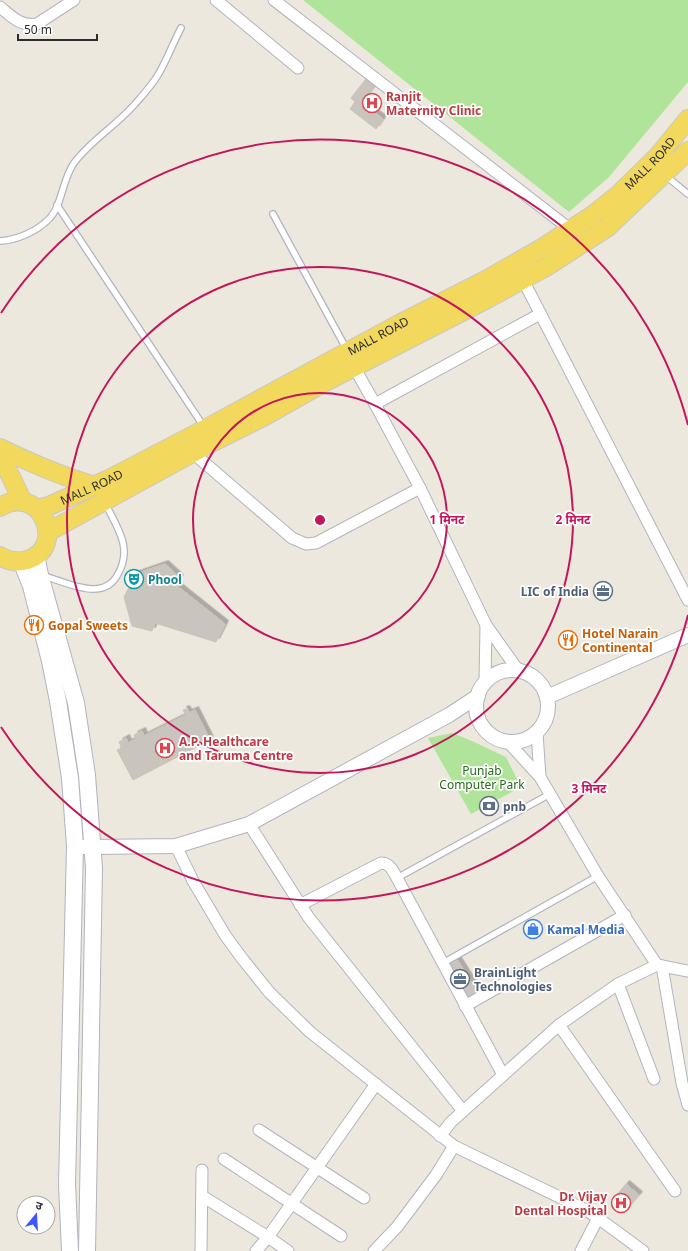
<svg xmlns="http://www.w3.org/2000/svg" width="688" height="1251" viewBox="0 0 688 1251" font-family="'Noto Sans','Noto Sans Devanagari',sans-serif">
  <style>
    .green { fill: #afe49a }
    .building { fill: #c9c4bd; stroke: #c9c4b7; filter: url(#shadow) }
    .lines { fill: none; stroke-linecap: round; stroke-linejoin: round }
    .service-casing { stroke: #b2b3bf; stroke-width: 8 }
    .minor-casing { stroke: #b2b3bf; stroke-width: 13 }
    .tertiary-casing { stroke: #b2b3bf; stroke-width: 16 }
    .secondary-casing { stroke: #b2b3bf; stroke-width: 18 }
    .primary-casing { stroke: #c8c8c8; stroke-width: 20 }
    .service { stroke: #fff; stroke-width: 5.5 }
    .minor { stroke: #fff; stroke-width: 11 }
    .tertiary { stroke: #fff; stroke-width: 14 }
    .secondary { stroke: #fff; stroke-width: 16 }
    .primary { stroke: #f2d95e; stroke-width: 18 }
    .ring { fill: none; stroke: #c2185b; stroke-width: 2 }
    .labels { text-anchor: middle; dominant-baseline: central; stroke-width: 3.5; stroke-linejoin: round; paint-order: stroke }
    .health-label { font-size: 12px; font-weight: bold; fill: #be3a42; stroke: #fff; text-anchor: start }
    .street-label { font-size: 12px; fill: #2c2c2c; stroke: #fff }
    .culture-label { font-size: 12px; font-weight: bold; fill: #0d838f; stroke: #fff; text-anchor: start }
    .service-label { font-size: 12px; font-weight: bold; fill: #4e5e75; stroke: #fff; text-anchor: start }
    .food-label { font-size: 12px; font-weight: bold; fill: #c56008; stroke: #fff; text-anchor: start }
    .park-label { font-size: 12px; fill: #266a1a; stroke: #fff }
    .shop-label { font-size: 12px; font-weight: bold; fill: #366cbe; stroke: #fff; text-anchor: start }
    .centre { fill: #c2185b; stroke: #fff; stroke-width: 2 }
    .ring-label { font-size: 12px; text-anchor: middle; font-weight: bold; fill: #c2185b; stroke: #fff; stroke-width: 3.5; stroke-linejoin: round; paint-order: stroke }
  </style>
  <defs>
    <filter id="shadow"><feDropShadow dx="3.5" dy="-3.5" stdDeviation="0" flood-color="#0004"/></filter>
  </defs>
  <rect width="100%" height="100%" fill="#ede8de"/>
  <g class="green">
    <path d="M303,0H688V82L609,177L569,212Z"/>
    <path d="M452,733L472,741L506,757L521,787L471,814L428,738Z"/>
  </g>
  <g class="building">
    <path d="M366,79L375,86L361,103L383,119L376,129L350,109L355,102L351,98Z"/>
    <path d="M165,564L180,578L176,585L225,624L216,642L155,623L152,631L132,626L124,597L136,574Z"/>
    <path d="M186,709L189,713L195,710L210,740L133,780L117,750L122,748L119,742L126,738L128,743L136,739L134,735L142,731L144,736L186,715L183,710Z"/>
    <path d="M455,956L479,994L465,1006L443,963Z"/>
    <path d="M626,1184L639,1195L623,1213L611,1202Z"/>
  </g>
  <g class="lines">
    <defs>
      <g id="service">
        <path d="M666,176L688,194"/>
        <path d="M57,205L204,427"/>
        <path d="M273,214L347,350"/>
        <path d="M0,241C18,240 37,231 49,219C62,206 62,180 74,163C91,140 117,125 135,104C143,95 152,85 158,75C167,60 173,43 181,28"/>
        <path d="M42,575C57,580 78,589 93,589C104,589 113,584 118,574C133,548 117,527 105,503"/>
        <path d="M397,878L550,794"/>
        <path d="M443,963L598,876"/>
      </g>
      <g id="minor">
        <path d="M216,0L298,68"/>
        <path d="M274,0L571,230"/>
        <path d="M0,7C11,16 21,27 37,24L74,0"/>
        <path d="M523,280L688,600"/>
        <path d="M354,367L375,404L420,488L486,625L518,670"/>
        <path d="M375,404L540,314"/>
        <path d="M193,453L292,538L306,544L316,543L420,488"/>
        <path d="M485,682L486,625"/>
        <path d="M537,733L540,777"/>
        <path d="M508,742L540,777L598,876L657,965"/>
        <path d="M249,824L309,918L463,1111"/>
        <path d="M176,846L193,881L225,935L241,957L269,992L310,1032L454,1146L586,1210L598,1218L643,1251"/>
        <path d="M300,905L381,863C390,863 393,871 397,878L503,1075"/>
        <path d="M662,966L682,1083L688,1105"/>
        <path d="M618,984L654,1079"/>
        <path d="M465,1006L625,915"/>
        <path d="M559,1025L675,1191"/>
        <path d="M259,1130L364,1198"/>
        <path d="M440,1136L451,1122L559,1025L618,984L657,965L688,971"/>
        <path d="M224,1159L341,1236"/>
        <path d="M202,1196L268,1237L288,1251"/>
        <path d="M201,1251L202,1170"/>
        <path d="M256,1251L268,1237L376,1084"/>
        <path d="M374,1251L397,1227L436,1175L454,1146"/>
        <path d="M581,1251L598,1218"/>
      </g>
      <g id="tertiary">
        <circle cx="512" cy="706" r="36"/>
        <path d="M547,697L688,635"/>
        <path d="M81,847H93L176,846L249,824L449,715L478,696"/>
      </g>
      <g id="secondary">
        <path d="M36,555L40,575L76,703L87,775L94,868L87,1251"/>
        <path d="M21,561L31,586L50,661L58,701L70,778L75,846L67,1184L70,1251"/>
      </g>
      <g id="primary">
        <path d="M0,448C31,463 62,477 96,486"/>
        <path d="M0,454L23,502"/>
        <path d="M0,507C41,482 68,548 27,560C17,563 8,561 0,556"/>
        <path id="s1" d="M38,509L49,506L107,480L205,429L399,324L484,281L542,248L593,215L619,194L657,157L688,119"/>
        <path d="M48,532L205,446L265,416L325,382L489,298L546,267L608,227L688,151"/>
      </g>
    </defs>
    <use href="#service" class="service-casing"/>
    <use href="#minor" class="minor-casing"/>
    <use href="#tertiary" class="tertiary-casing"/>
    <use href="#secondary" class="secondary-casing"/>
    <use href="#primary" class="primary-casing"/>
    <use href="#service" class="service"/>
    <use href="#minor" class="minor"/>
    <use href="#tertiary" class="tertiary"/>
    <use href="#secondary" class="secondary"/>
    <use href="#primary" class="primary"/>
  </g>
  <g class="ring">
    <circle cx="320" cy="520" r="127"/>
    <circle cx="320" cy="520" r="253"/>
    <path d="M688 615A380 380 0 0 1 1 727M1 313A380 380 0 0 1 688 425"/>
  </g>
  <defs>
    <symbol id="hospital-ring" viewBox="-11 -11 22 22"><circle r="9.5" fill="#fff" stroke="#e0444e" stroke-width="1.5"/><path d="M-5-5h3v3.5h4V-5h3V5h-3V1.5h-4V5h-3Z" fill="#e0444e"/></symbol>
    <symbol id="theatre-ring" viewBox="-11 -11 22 22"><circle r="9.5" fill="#fff" stroke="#0f9aa8" stroke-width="1.5"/><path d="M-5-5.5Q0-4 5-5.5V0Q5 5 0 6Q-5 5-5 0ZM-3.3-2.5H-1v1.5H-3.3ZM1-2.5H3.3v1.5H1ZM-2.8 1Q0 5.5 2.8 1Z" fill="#0f9aa8"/></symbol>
    <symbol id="office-ring" viewBox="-11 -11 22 22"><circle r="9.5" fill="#fff" stroke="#5c6f8a" stroke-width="1.5"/><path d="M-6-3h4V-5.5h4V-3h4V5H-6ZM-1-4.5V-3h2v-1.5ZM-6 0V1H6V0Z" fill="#5c6f8a"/></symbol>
    <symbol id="restaurant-ring" viewBox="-11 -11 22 22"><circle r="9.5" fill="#fff" stroke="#e8710a" stroke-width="1.5"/><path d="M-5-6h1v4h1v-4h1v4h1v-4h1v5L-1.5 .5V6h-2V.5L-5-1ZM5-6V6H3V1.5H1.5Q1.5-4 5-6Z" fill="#e8710a"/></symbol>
    <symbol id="bank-ring" viewBox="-11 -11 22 22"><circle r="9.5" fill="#fff" stroke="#5c6f8a" stroke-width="1.5"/><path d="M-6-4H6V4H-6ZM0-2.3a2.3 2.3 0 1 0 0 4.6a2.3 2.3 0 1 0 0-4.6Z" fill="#5c6f8a"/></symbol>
    <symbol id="shop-ring" viewBox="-11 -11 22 22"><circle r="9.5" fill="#fff" stroke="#3f7fe0" stroke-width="1.5"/><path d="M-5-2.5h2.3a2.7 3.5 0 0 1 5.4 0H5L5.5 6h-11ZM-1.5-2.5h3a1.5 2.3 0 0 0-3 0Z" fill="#3f7fe0"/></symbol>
  </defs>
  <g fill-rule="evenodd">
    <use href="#hospital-ring" x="361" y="92" width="22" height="22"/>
    <use href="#theatre-ring" x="123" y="568" width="22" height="22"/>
    <use href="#office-ring" x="592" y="580" width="22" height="22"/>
    <use href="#restaurant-ring" x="23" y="614" width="22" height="22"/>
    <use href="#restaurant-ring" x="557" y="629" width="22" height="22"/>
    <use href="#hospital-ring" x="154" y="737" width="22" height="22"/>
    <use href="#bank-ring" x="478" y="795" width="22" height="22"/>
    <use href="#shop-ring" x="522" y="918" width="22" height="22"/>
    <use href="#office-ring" x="449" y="968" width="22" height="22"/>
    <use href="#hospital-ring" x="610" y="1192" width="22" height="22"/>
  </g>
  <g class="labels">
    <g class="health-label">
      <text x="386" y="96">Ranjit<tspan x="386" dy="14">Maternity Clinic</tspan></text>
      <text x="179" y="741">A.P. Healthcare<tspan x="179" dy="14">and Taruma Centre</tspan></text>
      <text x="607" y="1196" text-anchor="end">Dr. Vijay<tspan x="607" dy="14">Dental Hospital</tspan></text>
    </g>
    <g class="street-label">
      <text stroke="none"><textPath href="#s1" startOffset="706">MALL ROAD</textPath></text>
      <text stroke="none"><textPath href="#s1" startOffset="382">MALL ROAD</textPath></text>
      <text stroke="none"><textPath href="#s1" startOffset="58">MALL ROAD</textPath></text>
    </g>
    <g class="culture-label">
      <text x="148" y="579">Phool</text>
    </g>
    <g class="service-label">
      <text x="589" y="591" text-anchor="end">LIC of India</text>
      <text x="503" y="806">pnb</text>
      <text x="474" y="972">BrainLight<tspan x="474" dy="14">Technologies</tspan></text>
    </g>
    <g class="food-label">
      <text x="48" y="625">Gopal Sweets</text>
      <text x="582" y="633">Hotel Narain<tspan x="582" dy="14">Continental</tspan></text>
    </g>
    <g class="park-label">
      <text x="482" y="770">Punjab<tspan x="482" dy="14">Computer Park</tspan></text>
    </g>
    <g class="shop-label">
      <text x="547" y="929">Kamal Media</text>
    </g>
  </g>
  <circle cx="320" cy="520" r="6" class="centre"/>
  <g class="ring-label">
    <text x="447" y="524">1 मिनट</text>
    <text x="573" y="524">2 मिनट</text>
    <text x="589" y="793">3 मिनट</text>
  </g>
  <g transform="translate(36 1215) rotate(18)"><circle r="19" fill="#ffffff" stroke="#ababab"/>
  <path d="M0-3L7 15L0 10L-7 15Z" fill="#3d55fb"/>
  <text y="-6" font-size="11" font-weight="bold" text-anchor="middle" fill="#2c2c2c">उ</text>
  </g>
  <path d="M18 34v6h79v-6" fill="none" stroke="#2c2c2c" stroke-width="2"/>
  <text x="24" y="34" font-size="12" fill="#2c2c2c" stroke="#ffffff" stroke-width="3" paint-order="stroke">50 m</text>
</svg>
